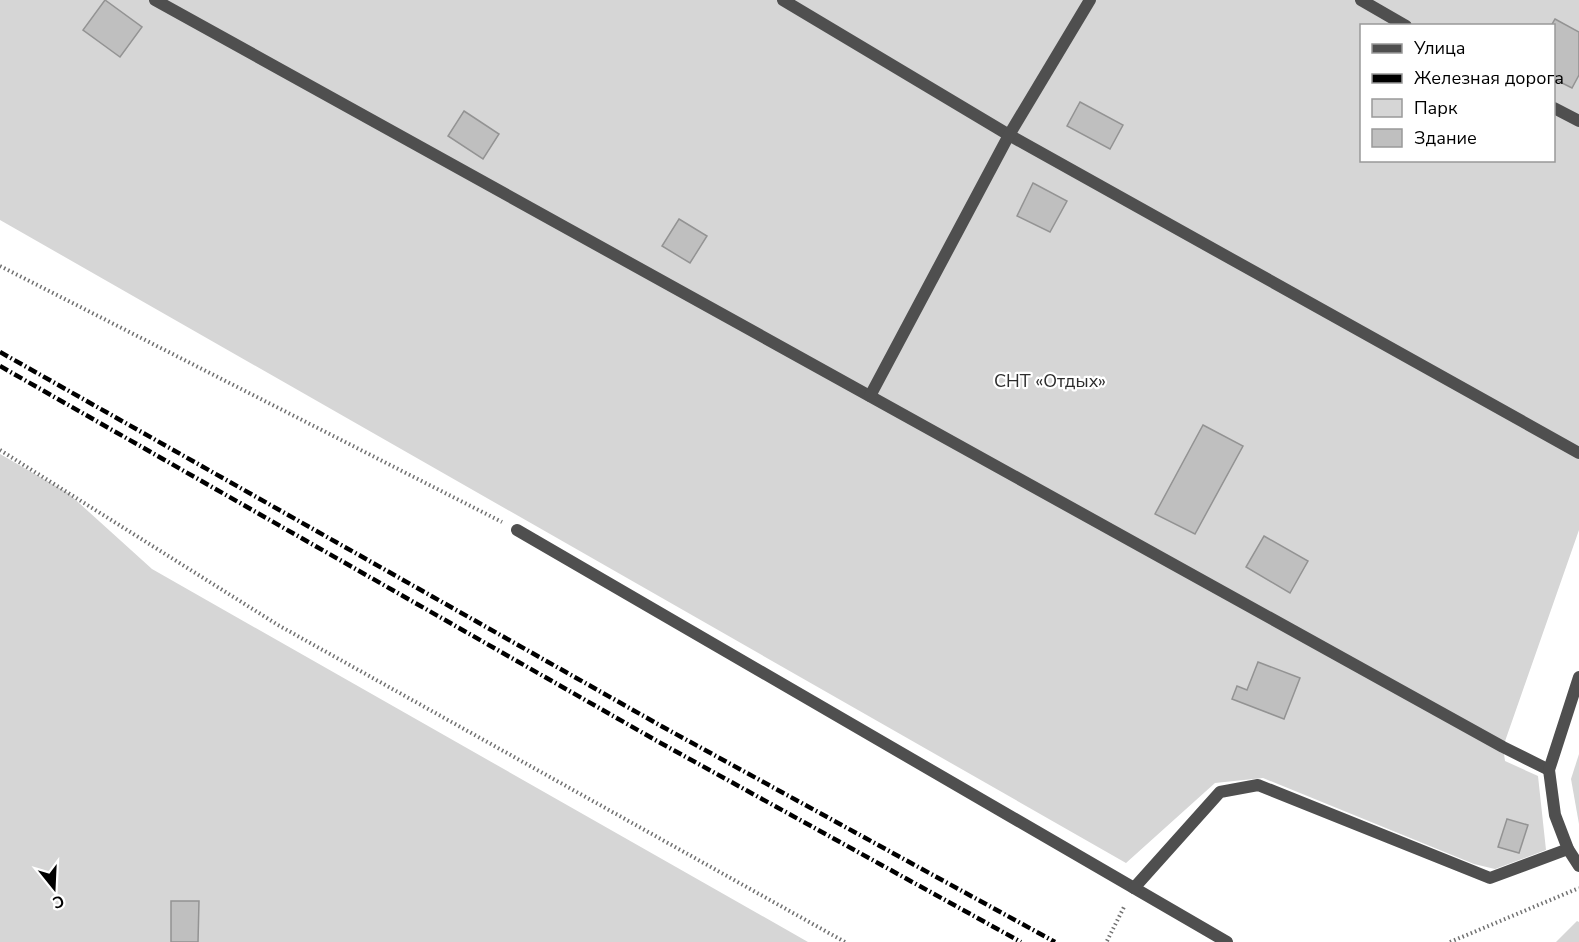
<svg xmlns="http://www.w3.org/2000/svg" width="1579" height="942" viewBox="0 0 1579 942" font-family="'Nunito Sans',sans-serif">
  <style>
    .green { fill: #d6d6d6; fill-rule: evenodd }
    .building { fill: #bfbfbf; stroke: #939393; stroke-width: 1.5 }
    .lines { fill: none; stroke-linecap: round; stroke-linejoin: round }
    .path { stroke: #717171; stroke-width: 4; stroke-dasharray: 1.5 3; stroke-linecap: butt }
    .lane { stroke: #4f4f4f; stroke-width: 12 }
    .street { stroke: #4f4f4f; stroke-width: 12 }
    .rail { stroke: #000; stroke-width: 4.5; stroke-dasharray: 9 3 1.5 3; stroke-linecap: butt }
    .labels { text-anchor: middle; dominant-baseline: central; stroke-width: 4.5; stroke-linejoin: round; paint-order: stroke }
    .park-label { font-size: 18px; fill: #2d2d2d; stroke: #fff }
  </style>
  <rect width="100%" height="100%" fill="#fff"/>
  <g class="green">
    <path d="M0,0H1579V530L1503,747L1505,761L1538,776L1546,850L1495,869L1474,864L1263,778L1215,783L1126,863L0,220ZM1362,26H1554V160H1362Z"/>
    <path d="M0,454L68,493L152,569L808,942H0Z"/>
    <path d="M1579,754V824L1571,779Z"/>
    <path d="M1577,921L1579,922V942H1556Z"/>
  </g>
  <g class="building">
    <path d="M105,0L142,27L120,57L83,30Z"/>
    <path d="M1555,19L1579,32V75L1572,88L1554,79V26H1551Z"/>
    <path d="M1080,102L1123,125L1110,149L1067,126Z"/>
    <path d="M464,111L499,134L483,159L448,136Z"/>
    <path d="M1033,183L1067,201L1050,232L1017,216Z"/>
    <path d="M679,219L707,236L690,263L662,246Z"/>
    <path d="M1203,425L1243,446L1195,534L1155,514Z"/>
    <path d="M1264,536L1308,561L1290,593L1246,567Z"/>
    <path d="M1258,662L1300,678L1284,719L1232,699L1237,686L1247,690Z"/>
    <path d="M1507,819L1528,825L1519,853L1498,847Z"/>
    <path d="M171,901H199L198,942H171Z"/>
  </g>
  <g class="lines">
    <g class="path">
      <path d="M0,266L502,522"/>
      <path d="M0,450L278,625L845,942"/>
      <path d="M1107,941L1125,905"/>
      <path d="M1450,942L1579,888"/>
    </g>
    <g class="lane">
      <path d="M517,530L1227,942"/>
      <path d="M1134,888L1220,792L1258,785L1490,878L1568,849"/>
    </g>
    <g class="street">
      <path d="M155,0L1503,747L1549,770"/>
      <path d="M783,0L1009,135L1579,453"/>
      <path d="M1361,0L1406,26"/>
      <path d="M1554,108L1579,121"/>
      <path d="M870,396L1009,135L1090,0"/>
      <path d="M1579,677L1549,770L1555,815L1568,849L1579,866"/>
    </g>
    <g class="rail">
      <path d="M0,352L663,727L1055,942"/>
      <path d="M0,366L657,741L1021,942"/>
    </g>
  </g>
  <g class="labels">
    <g class="park-label">
      <text x="1050" y="381">СНТ «Отдых»</text>
    </g>
  </g>
  <rect x="1360" y="24" width="195" height="138" fill="#ffffff" stroke="#999999" stroke-width="1.5"/>
  <rect x="1372" y="44" width="30" height="9" fill="#4f4f4f" stroke="#999999" stroke-width="1.5"/>
  <text x="1414" y="54" font-size="18" fill="#000000">Улица</text>
  <rect x="1372" y="74" width="30" height="9" fill="#000000" stroke="#999999" stroke-width="1.5"/>
  <text x="1414" y="84" font-size="18" fill="#000000">Железная дорога</text>
  <rect x="1372" y="99" width="30" height="18" fill="#d6d6d6" stroke="#999999" stroke-width="1.5"/>
  <text x="1414" y="114" font-size="18" fill="#000000">Парк</text>
  <rect x="1372" y="129" width="30" height="18" fill="#bfbfbf" stroke="#999999" stroke-width="1.5"/>
  <text x="1414" y="144" font-size="18" fill="#000000">Здание</text>
  <g transform="translate(54 888) rotate(162)" stroke="#ffffff" stroke-width="4.5" paint-order="stroke">
  <path d="M0-4.5L10 22L0 15L-10 22Z" fill="#000000"/>
  <text y="-9" font-size="16" font-weight="bold" text-anchor="middle" fill="#000000">С</text>
  </g>
</svg>
